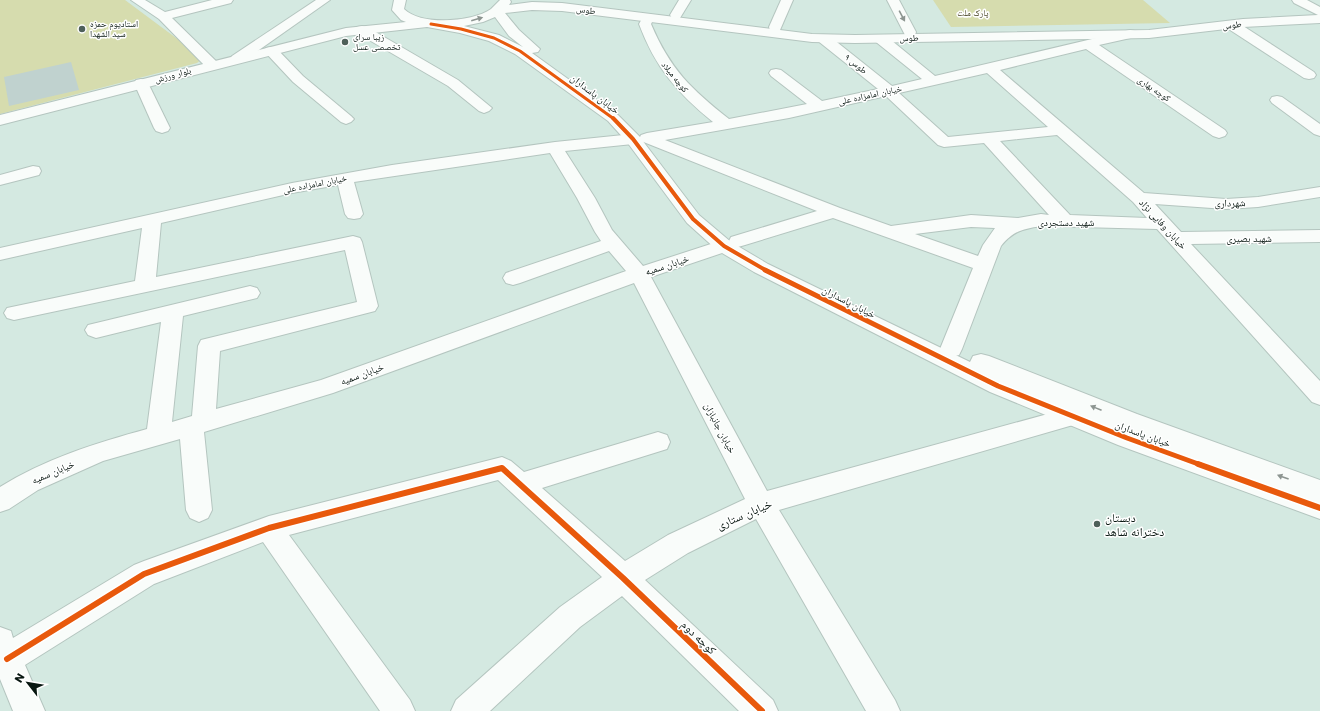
<svg xmlns="http://www.w3.org/2000/svg" width="1320" height="711" viewBox="0 0 1320 711" font-family="Poppins,'Noto Naskh Arabic',sans-serif">
  <style>
    .green { fill: #d6dcae }
    .building { fill: #c0d2cf }
    .lines { fill: none; stroke-linecap: round; stroke-linejoin: round }
    .minor-casing { stroke: #b4c5bf; stroke-width: 2 }
    .tertiary-casing { stroke: #b4c5bf; stroke-width: 2 }
    .minor { fill: #f9fcfa; fill-rule: evenodd }
    .tertiary { fill: #f9fcfa; fill-rule: evenodd }
    .cycleway-far3-casing { stroke: #fff; stroke-width: 4.5 }
    .cycleway-far2-casing { stroke: #fff; stroke-width: 6 }
    .cycleway-far1-casing { stroke: #fff; stroke-width: 8 }
    .cycleway-casing { stroke: #fff; stroke-width: 9 }
    .cycleway-far3 { stroke: #e8590c; stroke-width: 3 }
    .cycleway-far2 { stroke: #e8590c; stroke-width: 4 }
    .cycleway-far1 { stroke: #e8590c; stroke-width: 5 }
    .cycleway { stroke: #e8590c; stroke-width: 6 }
    .oneway { fill: #8d9591 }
    .poi-dot { fill: #4f605a; stroke: #fff; stroke-width: 1.5 }
    .labels { text-anchor: middle; dominant-baseline: central; stroke-width: 3; stroke-linejoin: round; paint-order: stroke }
    .far-street-label { font-size: 9px; fill: #081711; stroke: #fff }
    .far-park-label { font-size: 9px; fill: #413e1c; stroke: #fff }
    .far-poi-label { font-size: 9px; fill: #081711; stroke: #fff; text-anchor: start }
    .street-label { font-size: 10px; fill: #081711; stroke: #fff }
    .near-street-label { font-size: 12px; fill: #081711; stroke: #fff }
    .near-poi-label { font-size: 12px; fill: #081711; stroke: #fff; text-anchor: start }
  </style>
  <rect width="100%" height="100%" fill="#d4e9e1"/>
  <g class="green">
    <path d="M0,0H125L203,58L197,63L0,114Z"/>
    <path d="M933,0H1143L1170,23L951,27Z"/>
  </g>
  <path class="building" d="M71,62L79,90L9,106L4,77Z"/>
  <g class="lines">
    <defs>
      <g id="minor">
        <path d="M131,0H145L165,12L212,0H233L231,3L172,18L217,62L219,65L217,68L212,69L207,68L159,19Z"/>
        <path d="M316,0H330L242,62L237,63L232,62L230,59L232,56Z"/>
        <path d="M679,0H691L680,18H672L670,15Z"/>
        <path d="M781,0H793L780,30H770L769,27Z"/>
        <path d="M887,0H899L916,32L915,35H905Z"/>
        <path d="M648,14L652,15L654,18L651,24C670,69 691,89 729,119L807,104L771,76L769,73L771,70L776,69L781,70L822,101L878,89L818,41L816,38L818,35H828L892,86L922,79L876,42L874,39L876,36H886L935,76L1130,30L1135,31L1137,34L1135,37L1099,45L1225,130L1227,133L1225,136L1219,138L1213,136L1086,49L1000,70L1144,193L1226,199L1258,197L1320,187V197L1258,207L1226,209L1155,204L1181,232L1320,230V242L1191,244L1320,381V405L1312,402L1157,229L1041,226C1023,229 1013,231 1001,246L962,349L959,355L951,357L943,355L940,349L973,268L833,218L745,245L738,247L733,246L731,250L651,277L767,491L1073,407L1081,409L1085,416L1081,423L1073,425L779,510L895,700L900,711H866L756,519L688,553L645,580L773,700L778,711H739L622,596L580,627L490,711H451L456,700L560,607L602,577L498,480L289,535L410,700L415,711H380L263,542L154,584L25,665L45,711H13L0,679V627L11,631L13,638L134,565L144,561L269,516L502,457L511,461L524,472L658,432L667,435L670,442L667,449L542,488L625,561L668,535L745,499L634,283L333,393L204,432L212,510L208,518L199,522L190,518L186,510L180,439L103,461L38,490L9,509L0,512V487C45,459 96,443 147,429L161,322L96,338L88,335L85,330L88,325L250,286L257,288L260,293L257,298L183,316L172,422L192,416L198,346L201,340L357,302L345,250L14,320L7,318L4,313L7,308L135,281L142,228L0,260V248L292,183L392,165L555,142L633,134L640,137L641,135L647,133L713,122C677,93 655,67 639,24L644,15ZM987,73L1048,127L948,137L899,93ZM886,96L938,145L944,147L984,143L1049,215L1041,214L1018,218L971,215L891,226L840,208L665,140L789,118ZM1057,135L1133,202L1147,218L1070,215L1000,141ZM640,140L641,141L817,211L731,237L729,241L724,240L717,242L643,266L612,230L595,198L565,151L633,144L639,142ZM550,153L577,198L595,232L601,241L506,273L503,278L506,283L513,285L520,283L609,251L626,271L321,380L216,409L220,351L375,311L378,306L362,242L360,238L353,236L156,277L161,223L292,193L338,185L345,214L348,218L354,219L360,218L363,214L354,182ZM971,227L995,228L983,245L978,256L915,234Z"/>
        <path d="M1232,21L1237,22L1314,72L1316,75L1314,78L1309,79L1304,78L1227,28L1226,25L1227,22Z"/>
        <path d="M362,26L367,27L458,80L492,108L489,111L484,113L479,111L448,86L357,33L356,30L357,27Z"/>
        <path d="M271,47L276,48L303,76L351,116L354,119L351,122L346,124L341,122L293,82L264,51L266,48Z"/>
        <path d="M141,79L146,80L148,83L170,128L168,131L162,133L156,131L154,128L134,83L136,80Z"/>
        <path d="M1277,96L1282,97L1320,124V136L1314,134L1272,103L1270,100L1272,97Z"/>
        <path d="M33,166L39,167L41,171L39,175L0,185V175Z"/>
      </g>
      <path id="tertiary" d="M394,0H406L404,9C421,26 473,22 491,9C494,6 497,3 500,0H510L511,2L509,5L532,2L562,3L812,34L855,35L1149,30L1243,19L1318,15L1294,3L1292,0H1307L1320,7V23L1243,27L1149,38L855,43L812,42L562,11L532,10L505,13L519,30L540,49L538,52L532,53L618,115L639,136L699,215L731,242L768,264L970,362L973,356L981,354L989,356L1137,414L1320,480V519L1118,445L990,392L754,272L717,250L687,223L627,142L608,121L515,54L489,41L460,33L427,27L346,36L0,125V115L346,28L406,22L401,20L392,10ZM495,17L509,36L523,47L499,35L464,26L483,22Z"/>
    </defs>
    <use href="#minor" class="minor-casing"/>
    <use href="#tertiary" class="tertiary-casing"/>
    <use href="#minor" class="minor"/>
    <use href="#tertiary" class="tertiary"/>
    <defs>
      <path id="cycleway-far3" d="M431,24L461,29L494,38L520,51L614,119"/>
      <path id="cycleway-far2" d="M613,118L633,139L693,219L724,246L767,271"/>
      <path id="cycleway-far1" d="M765,270L998,386L1127,438L1201,465"/>
      <g id="cycleway">
        <path d="M1198,464L1320,508"/>
        <path d="M7,659L144,574L269,528L502,468L623,578L762,711"/>
      </g>
    </defs>
    <use href="#cycleway-far3" class="cycleway-far3-casing"/>
    <use href="#cycleway-far2" class="cycleway-far2-casing"/>
    <use href="#cycleway-far1" class="cycleway-far1-casing"/>
    <use href="#cycleway" class="cycleway-casing"/>
    <use href="#cycleway-far3" class="cycleway-far3"/>
    <use href="#cycleway-far2" class="cycleway-far2"/>
    <use href="#cycleway-far1" class="cycleway-far1"/>
    <use href="#cycleway" class="cycleway"/>
  </g>
  <defs><path id="oneway-solid" d="M-6-.8H1V-3.2L6.5 0L1 3.2V.8H-6Z"/></defs>
  <g class="oneway">
    <use href="#oneway-solid" transform="translate(902 16) rotate(62)"/>
    <use href="#oneway-solid" transform="translate(477 19) rotate(-16)"/>
    <use href="#oneway-solid" transform="translate(1096 408) rotate(-158)"/>
    <use href="#oneway-solid" transform="translate(1283 477) rotate(-160)"/>
  </g>
  <g class="poi-dot">
    <circle cx="82" cy="29" r="4"/>
    <circle cx="345" cy="42" r="4"/>
    <circle cx="1097" cy="524" r="4"/>
  </g>
  <g class="labels">
    <g class="far-street-label">
      <text transform="translate(586 10) rotate(7)">طوس</text>
      <text transform="translate(1232 25) rotate(-7)">طوس</text>
      <text transform="translate(909 38) rotate(-1)">طوس</text>
      <text transform="translate(856 64) rotate(39)">طوس ۹</text>
      <text transform="translate(173 75) rotate(-15)">بلوار ورزش</text>
      <text transform="translate(675 77) rotate(51)">کوچه میلاد</text>
      <text transform="translate(1154 89) rotate(34)">کوچه بهاری</text>
      <text transform="translate(870 95) rotate(-12)">خیابان امامزاده علی</text>
      <text transform="translate(315 184) rotate(-11)">خیابان امامزاده علی</text>
    </g>
    <g class="far-park-label">
      <text x="973" y="13">پارک ملت</text>
    </g>
    <g class="far-poi-label">
      <text x="90" y="24">استادیوم حمزه<tspan x="90" dy="10">سید الشهدا</tspan></text>
      <text x="353" y="37">زیبا سرای<tspan x="353" dy="10">تخصصی عسل</tspan></text>
    </g>
    <g class="street-label">
      <text transform="translate(595 94) rotate(37)">خیابان پاسداران</text>
      <text transform="translate(1230 203) rotate(-1)">شهرداری</text>
      <text x="1066" y="222">شهید دستجردی</text>
      <text transform="translate(1163 224) rotate(47)">خیابان وفایی نژاد</text>
      <text x="1249" y="238">شهید بصیری</text>
      <text transform="translate(667 265) rotate(-18)">خیابان سمیه</text>
      <text transform="translate(849 302) rotate(27)">خیابان پاسداران</text>
      <text transform="translate(362 374) rotate(-20)">خیابان سمیه</text>
      <text transform="translate(720 428) rotate(62)">خیابان جانبازان</text>
      <text transform="translate(1143 434) rotate(20)">خیابان پاسداران</text>
      <text transform="translate(53 472) rotate(-23)">خیابان سمیه</text>
    </g>
    <g class="near-street-label">
      <text transform="translate(744 514) rotate(-23)">خیابان ستاری</text>
      <text transform="translate(699 637) rotate(44)">کوچه دوم</text>
    </g>
    <g class="near-poi-label">
      <text x="1105" y="517">دبستان<tspan x="1105" dy="14">دخترانه شاهد</tspan></text>
    </g>
  </g>
  <g transform="translate(28 683) rotate(301)" stroke="#ffffff" stroke-width="3" paint-order="stroke">
  <path d="M0-3L7 15L0 10L-7 15Z" fill="#081711"/>
  <text y="-6" font-size="11" font-weight="bold" text-anchor="middle" fill="#081711">N</text>
  </g>
</svg>
